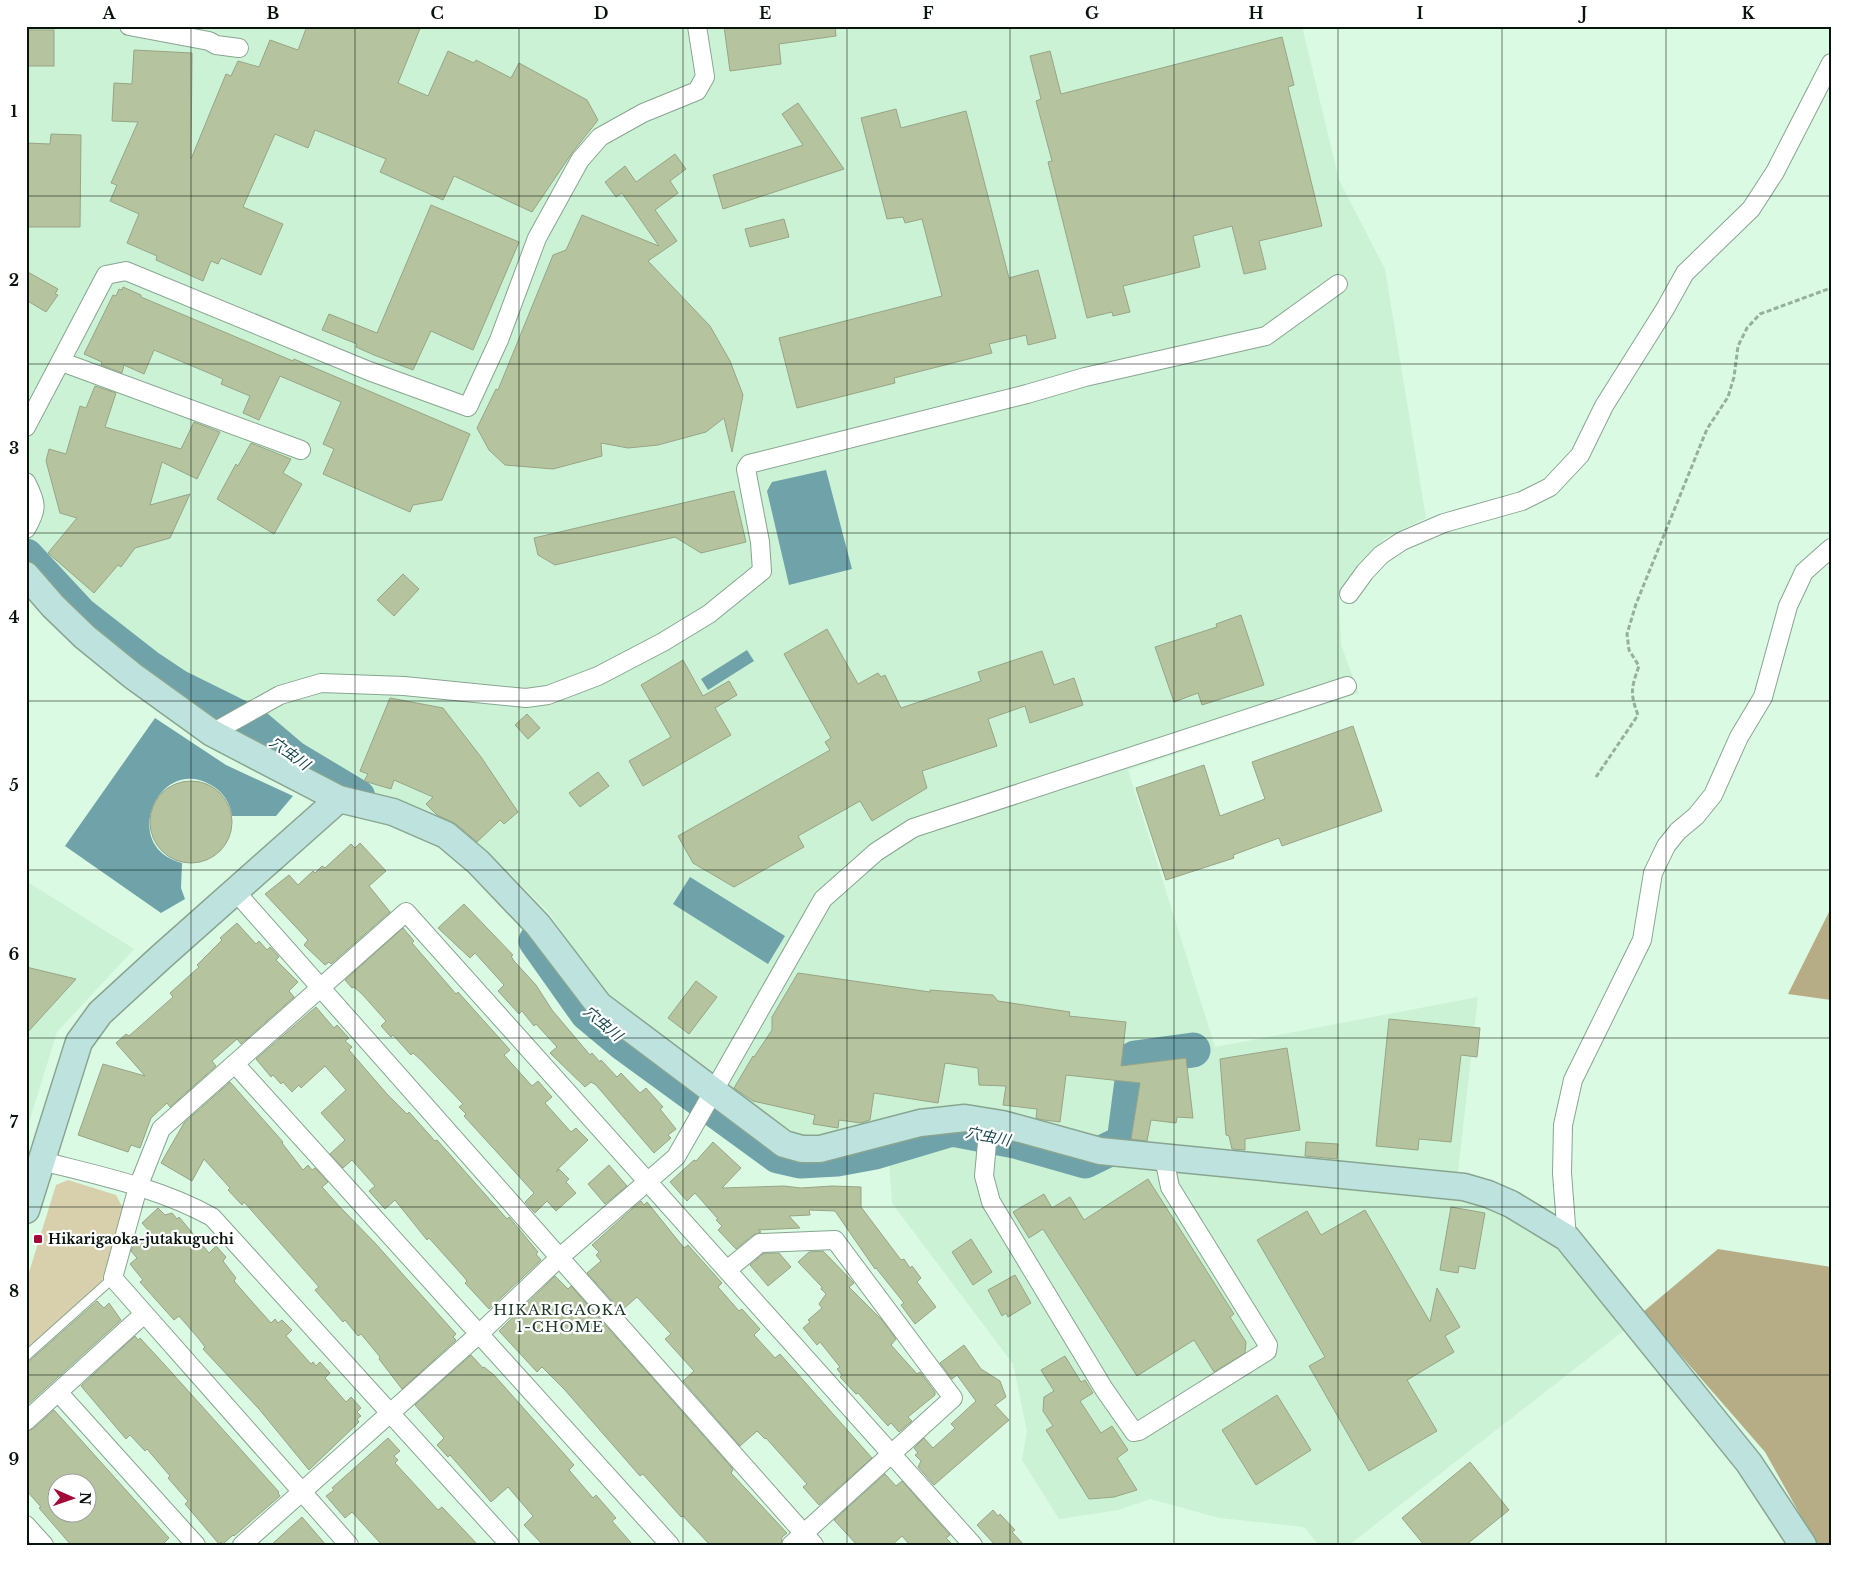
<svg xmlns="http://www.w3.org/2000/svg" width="1857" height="1571" viewBox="0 0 1857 1571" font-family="'Libre Baskerville','Noto Sans JP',serif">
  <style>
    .built { fill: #cbf2d5 }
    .green { fill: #d8d0ad }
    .forest { fill: #b6ad86 }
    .water { fill: #70a2aa }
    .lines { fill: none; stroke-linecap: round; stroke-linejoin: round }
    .river { stroke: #70a2aa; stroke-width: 35 }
    .building { fill: #b5c49e; stroke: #98a486; fill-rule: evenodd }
    .lane-casing { stroke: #88a590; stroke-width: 11 }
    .street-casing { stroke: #88a590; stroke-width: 20 }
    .secondary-casing { stroke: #88a590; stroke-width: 29 }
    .path { stroke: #97b09e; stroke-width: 3; stroke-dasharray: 5 2.5; stroke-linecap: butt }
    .lane { stroke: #fff; stroke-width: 9 }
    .street { stroke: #fff; stroke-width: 18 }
    .secondary { stroke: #bee2dd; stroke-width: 26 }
    .grid { fill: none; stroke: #09140c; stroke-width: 1; stroke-opacity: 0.55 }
    .poi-dot { fill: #a40837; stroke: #fff; stroke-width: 2 }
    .labels { text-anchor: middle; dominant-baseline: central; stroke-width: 4.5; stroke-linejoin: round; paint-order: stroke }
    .poi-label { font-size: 14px; font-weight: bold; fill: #09140c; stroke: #fff; text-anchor: start }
    .water-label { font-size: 15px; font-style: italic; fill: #1a484f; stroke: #fff }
    .neighbourhood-label { font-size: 15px; letter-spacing: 1px; fill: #1c3725; stroke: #fff }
    .neatline { fill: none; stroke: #09140c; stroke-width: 2 }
    .grid-label { font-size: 16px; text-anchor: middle; font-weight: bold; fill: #09140c }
  </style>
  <rect width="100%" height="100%" fill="#dafae3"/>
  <g class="built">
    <path d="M26,26H1302L1339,180L1385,269L1426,518L1385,538L1359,565L1339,592L1341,645L1359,693L1128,770L1215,1047L1478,997L1455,1197L1510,1213L1578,1266L1627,1328L1349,1545H1319L1304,1527L1219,1518L1150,1499L1119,1510L1059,1519L1022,1460L1027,1431L1013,1364L892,1203L887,1132L795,1138L710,1070L603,992L549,913L497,861L447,821L348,785L298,759L255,721L166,676L102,625L49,577L26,591Z"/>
    <path d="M26,881L134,949L57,1032L26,1132Z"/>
  </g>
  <path class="green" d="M68,1180L116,1195L123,1208L102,1281L26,1352V1282L56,1185Z"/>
  <g class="forest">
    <path d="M1831,908V1000L1788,994Z"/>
    <path d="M1718,1249L1831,1267V1545H1817L1765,1452L1643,1312Z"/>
  </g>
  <g class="water">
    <path d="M826,470L852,569L789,585L767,491L772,482Z"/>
    <path d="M747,650L754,661L708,690L701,679Z"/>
    <path d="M155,718L226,765L293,796L276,816H232C230,802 223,792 211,785C159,754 118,847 182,863L181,888L185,899L161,913L65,846Z"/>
    <path d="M690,877L785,936L768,964L673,904Z"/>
  </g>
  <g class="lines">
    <g class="river">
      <path d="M26,556L80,614L148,667L178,687L253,724L293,758L358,797"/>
      <path d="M536,941L587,1013L623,1043L778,1156L800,1161L837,1159L875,1152L952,1129L1015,1141L1085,1161L1124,1142L1135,1058L1193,1050"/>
    </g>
  </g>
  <g class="building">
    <path d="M307,26H421L398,83L428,96L448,51L474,63L476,60L511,78L519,63L587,100L598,120L572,153L532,212L454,176L443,200L380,172L386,159L315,130L308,148L275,134L243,207L283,224L261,275L221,258L218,264L211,261L203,281L156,260L157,256L127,243L139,214L110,201L117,185L111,183L138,122L112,121L114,83L132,84L134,50L192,53L191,159L226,74L231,76L238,61L259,67L270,40L298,50Z"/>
    <path d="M724,26H835L836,36L779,44L781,64L730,71Z"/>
    <rect x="26" y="30" width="28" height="36"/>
    <path d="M1282,37L1294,85L1288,87L1322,226L1259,241L1266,269L1244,274L1232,226L1193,236L1200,267L1123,286L1130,312L1113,316L1112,312L1087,318L1048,162L1052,161L1036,101L1041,99L1030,56L1050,51L1061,94Z"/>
    <path d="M798,103L844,169L723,209L713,175L803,145L782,114Z"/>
    <path d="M896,109L901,128L966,111L1009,278L1038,270L1056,338L1028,345L1026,335L989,344L992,353L894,378L895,383L797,408L779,338L942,296L922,219L905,223L903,217L887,219L861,118Z"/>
    <path d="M51,134L81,135L80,227H26V143L50,144Z"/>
    <path d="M675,154L686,169L670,181L678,193L655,210L677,241L648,261L710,326L730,361L743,395L732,452L724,418L706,432L658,445L628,448L601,443L602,456L553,469L505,465L489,450L477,428L496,389L498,390L553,255L566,250L582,215L659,246L622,193L616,197L605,182L625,166L636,182Z"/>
    <path d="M431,205L519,242L473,350L431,331L413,370L374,355L356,347L357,344L322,330L329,314L377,333Z"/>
    <path d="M784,219L789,237L750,247L745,229Z"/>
    <path d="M26,271L58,289L55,294L58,295L46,312L26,300Z"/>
    <path d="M123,287L141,295V297L293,361L294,359L470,434L442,500L413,505L410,512L323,474L334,449L323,444L341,402L280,376L259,420L243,413L250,396L221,384L223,379L154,350L144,374L124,365L122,373L101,365L102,362L84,354L113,295L116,296L119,289L122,290Z"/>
    <path d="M95,386L116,393L105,427L181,449L194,422L220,432L197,479L162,462L150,505L190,494L170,538L135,548L121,567L118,565L94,593L48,553L77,518L60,513L46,461L49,449L66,454L80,406L86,408Z"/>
    <path d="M251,443L291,459L283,473L302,484L274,534L217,499L236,464L238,466Z"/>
    <path d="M734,491L746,542L701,553L675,537L555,565L538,555L534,538Z"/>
    <path d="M403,574L419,589L394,616L377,600Z"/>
    <path d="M1241,615L1264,685L1202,705L1198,693L1174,702L1155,647L1217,627L1216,624Z"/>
    <path d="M827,629L858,684L878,673L881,677L885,675L901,708L981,681L978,672L1042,651L1054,685L1074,678L1083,705L1030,723L1025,706L988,719L997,746L922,771L927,788L872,821L860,801L798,836L804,847L734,887L693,863L678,836L830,750L825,742L831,738L784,654Z"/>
    <path d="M683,660L703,696L729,681L737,695L715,708L731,735L643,786L629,761L671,737L641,685Z"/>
    <path d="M390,698L443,708L481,757L518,812L504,824L500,820L477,842L456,824L437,815L426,804L433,797L394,780L391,789L364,781L368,774L360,771Z"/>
    <path d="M527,714L540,728L528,739L515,725Z"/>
    <path d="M1353,726L1382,811L1282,846L1279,838L1233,855L1234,858L1166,880L1136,788L1204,765L1220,816L1265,799L1252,762Z"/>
    <path d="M598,772L609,786L580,807L569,793Z"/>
    <circle cx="191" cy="822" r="41"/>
    <path d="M360,843L386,871L369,886L390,912L331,964L329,962L325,965L304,945L308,940L265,894L289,875L298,885L313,871L315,873L322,866L325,868L351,844L355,848Z"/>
    <path d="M464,904L513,955L511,956L514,961L536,985L552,1010L590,1055L592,1053L600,1062L601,1060L617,1077L621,1073L640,1093L646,1088L663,1107L660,1109L676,1129L668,1135L671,1138L654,1153L596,1085L591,1082L585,1087L550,1053L557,1047L536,1024L534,1026L522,1011L519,1014L498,991L504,985L475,953L470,958L438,928Z"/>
    <path d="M237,923L256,944L259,941L267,950L270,947L279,957L276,960L298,982L289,991L294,997L241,1044L237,1039L212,1061L216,1066L170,1107L167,1103L151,1118L140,1148L131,1145L128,1152L78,1135L103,1064L145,1076L116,1043L126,1034L129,1036L173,997L170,993L199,967L197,965L222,940L220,938Z"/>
    <path d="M403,928L414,941L412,943L456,994L458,992L510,1050L504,1055L532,1086L538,1081L552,1097L545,1103L571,1132L576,1128L588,1140L557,1170V1172L559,1169L569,1179L566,1182L576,1193L556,1211L547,1201L535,1213L525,1202L534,1193L464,1116L466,1114L459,1107L463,1104L420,1059L413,1053L411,1055L393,1035L391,1037L381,1026L386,1021L362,994L354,987L352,988L345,980Z"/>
    <path d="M26,967L76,979L26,1034Z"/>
    <path d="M798,973L930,992V990L993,995L998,1001L1070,1012L1069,1016L1126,1022L1121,1066L1186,1058L1193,1118L1177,1117L1176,1123L1151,1120L1147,1141L1131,1139L1140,1083L1066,1075L1060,1122L1044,1120L1036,1118L1037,1109L1003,1105L1006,1086L979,1085L978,1068L945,1063L938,1103L874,1093L870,1120L861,1123L839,1120L838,1128L813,1124L815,1115L753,1101L734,1088L753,1056L754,1057L772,1030V1017Z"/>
    <path d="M696,981L717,997L689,1034L668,1018Z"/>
    <path d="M316,1007L334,1028L337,1025L349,1038L345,1041L352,1047L349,1050L387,1094L407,1114L409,1112L435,1141L437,1140L507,1219L509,1217L538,1252L536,1254L541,1260L489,1309L465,1283L467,1281L464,1277L429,1238L427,1240L395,1200L385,1209L369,1191L375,1186L352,1160L343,1168L330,1154L345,1140L321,1113L346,1090L325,1066L301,1088L299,1085L292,1092L283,1082L281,1084L273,1075L271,1077L256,1059Z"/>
    <path d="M1389,1019L1480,1028L1477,1057L1461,1055L1451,1142L1419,1139L1418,1150L1376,1146Z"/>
    <path d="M1287,1048L1300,1130L1245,1139V1150L1232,1149L1229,1136L1226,1135L1220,1059Z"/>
    <path d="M230,1082L283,1142L282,1143L303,1170L308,1165L312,1170L315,1168L328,1182L322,1187L340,1207L375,1243L456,1334L453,1337L456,1340L402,1389L379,1359L380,1357L361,1334L358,1336L345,1320L343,1322L315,1290L319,1287L244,1202L242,1205L228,1190L230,1188L204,1159L192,1181L161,1163L184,1123Z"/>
    <path d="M713,1142L741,1168L722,1188L784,1186L801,1188L832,1186L861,1187V1207L901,1260L904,1259L910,1268L912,1266L921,1278L917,1282L936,1307L915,1324L901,1305L904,1303L876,1268L875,1269L835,1211L809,1210L810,1215L789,1216L800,1228L758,1230L761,1232L753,1235L736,1249L718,1230L722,1226L716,1220L718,1219L695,1193L687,1201L670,1182L694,1160L696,1161Z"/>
    <path d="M1306,1142L1338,1144L1337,1159L1305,1156Z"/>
    <path d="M609,1165L627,1186L605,1204L588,1184Z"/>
    <path d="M1148,1179L1234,1314L1230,1317L1246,1342L1245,1353L1214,1372L1194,1340L1137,1376L1043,1229L1029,1238L1013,1212L1044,1194L1052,1208L1070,1197L1084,1220Z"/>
    <path d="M641,1201L644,1205L647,1202L684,1248L688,1245L722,1283L718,1287L739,1311L742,1309L760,1329L754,1335L775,1358L780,1354L872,1458L819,1505L803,1487L807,1484L766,1438L765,1439L757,1431L740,1446L683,1381L694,1371L665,1339L671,1334L637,1297L621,1311L587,1273L601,1261L596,1255L599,1252L592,1245Z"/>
    <path d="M1451,1207L1485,1213L1475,1269L1459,1266L1458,1273L1440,1270Z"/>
    <path d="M158,1208L165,1215L172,1213L177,1219L179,1217L209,1253L216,1246L226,1257L223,1261L236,1278L234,1281L254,1304L271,1323L275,1319L278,1323L282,1320L292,1330L286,1336L311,1364L313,1362L316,1366L320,1362L330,1373L325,1378L346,1402L351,1397L361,1408L357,1412L361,1416L357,1419L359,1422L309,1470L259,1409L203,1349L205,1347L199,1339L179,1316L174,1320L140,1282L143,1280L130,1264L137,1258L131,1251L133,1246L150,1232L142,1223Z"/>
    <path d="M1365,1210L1430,1322L1437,1288L1460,1327L1445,1336L1454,1352L1407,1380L1437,1431L1369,1471L1309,1366L1325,1357L1257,1240L1307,1211L1321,1235Z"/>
    <path d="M971,1239L992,1272L973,1285L952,1252Z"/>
    <path d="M823,1251L854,1283L849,1287L882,1320L896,1339L891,1345L917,1374L920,1372L935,1392V1395L908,1417L912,1421L899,1432L891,1423L888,1426L858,1393L856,1394L840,1377L842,1375L837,1369L840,1367L820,1342L817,1345L803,1328L810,1322L808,1320L822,1308L819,1304L826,1294L821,1289L822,1287L798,1262L809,1252Z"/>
    <path d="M764,1253H779L791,1267L768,1286L750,1265Z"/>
    <path d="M1015,1275L1031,1303L1008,1317L1006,1313L1002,1316L988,1290Z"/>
    <path d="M555,1276L568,1289L571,1286L732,1468L733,1470L731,1473L787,1533L782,1537L781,1545H710L683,1516L681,1517L643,1474L640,1476L564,1389L542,1367L537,1372L499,1331Z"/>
    <path d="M97,1301L104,1308L109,1303L121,1320L26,1406V1364Z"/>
    <path d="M135,1336L138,1340L140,1338L164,1364L279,1492L278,1493L280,1496L234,1536L233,1535L223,1544L221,1542L219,1544L185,1504L188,1501L168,1478L170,1476L147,1449L145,1451L130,1435L126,1439L81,1386Z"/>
    <path d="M964,1345L981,1369L1000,1381L1006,1397L995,1405L1009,1420L934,1485L918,1467L921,1461L915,1455L918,1453L914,1448L924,1438L933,1448L955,1428L951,1424L976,1401L957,1375L952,1379L940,1363Z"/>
    <path d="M471,1355L483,1368L484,1367L494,1375L574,1465L569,1470L593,1498L596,1495L616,1518L612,1521L633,1545H543L524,1525L533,1516L508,1487L491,1502L450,1455L448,1457L437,1445L444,1438L415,1405Z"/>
    <path d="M1065,1356L1081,1382L1085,1380L1093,1393L1080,1401L1101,1433L1112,1426L1128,1450L1117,1458L1137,1490L1114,1497L1089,1499L1046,1430L1053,1426L1043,1411L1044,1397L1054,1391L1041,1370Z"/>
    <path d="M1277,1395L1311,1450L1256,1485L1222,1430Z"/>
    <path d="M54,1410L169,1538L162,1545H71L39,1508L41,1507L26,1490V1431L33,1429ZM58,1484H88V1514H58Z"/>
    <path d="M388,1438L400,1451L394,1456L398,1460L395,1463L438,1510L442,1507L478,1545H382L352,1512L345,1518L326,1496L334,1490L332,1488Z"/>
    <path d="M1470,1462L1509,1510L1466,1545H1424L1402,1518Z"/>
    <path d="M885,1474L896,1486L902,1481L950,1535L946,1538L953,1545H910L902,1536L892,1545H857L834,1520Z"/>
    <path d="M993,1510L998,1516L1000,1514L1015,1530L1012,1532L1024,1545H995L977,1525Z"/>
    <path d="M302,1517L326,1545H271Z"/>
  </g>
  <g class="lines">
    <defs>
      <path id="lane" d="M26,1356L113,1278"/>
      <g id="street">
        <path d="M129,26L209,41L216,45L239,48"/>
        <path d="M62,362L301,450"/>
        <path d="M26,427L106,275L126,271L369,371L468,407L499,340L537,238L580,160L600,137L643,113L697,91L705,77L697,26"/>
        <path d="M26,482C37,503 38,509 26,529"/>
        <path d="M1349,594L1365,572L1381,555L1402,541L1444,523L1522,501L1550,487L1580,455L1604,406L1665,309L1685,273L1751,209L1775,172L1831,63"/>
        <path d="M212,733L280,695L321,683L404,686L526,698L548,695L598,676L663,642L709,614L762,571L760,542L746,469L749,464L1027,394L1085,377L1266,336L1338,284"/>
        <path d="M235,891L814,1545"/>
        <path d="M235,1064L670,1545"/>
        <path d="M989,1121L984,1176L991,1202L1104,1389L1134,1432L1139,1431L1267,1351L1268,1345L1170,1187L1164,1158"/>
        <path d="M42,1161C100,1176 160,1188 212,1217L510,1545"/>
        <path d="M1567,1238L1562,1173L1563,1125L1573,1080L1642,940L1653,873L1666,846L1678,831L1696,816L1713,795L1739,737L1763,697L1788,606L1804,572L1831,548"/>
        <path d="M727,1270L760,1243L835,1240L953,1398L791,1545"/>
        <path d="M58,1392L196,1545"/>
        <path d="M26,1421L144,1314"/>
        <path d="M26,1525L44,1545"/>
        <path d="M242,1545L479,1334L560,1257L676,1157L823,899L876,852L913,828L1347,686"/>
        <path d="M349,1545L113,1278L138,1187L161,1129L406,912L973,1545"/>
      </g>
      <g id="secondary">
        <path d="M26,575L53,606L85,637L133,676L212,733L339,799L393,812L446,835L478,862L538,925L599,1005L784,1144L802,1149H820L920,1123L965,1118L1002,1124L1100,1151L1464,1187L1488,1194L1511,1204L1567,1238L1749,1463L1803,1545"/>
        <path d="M26,1210L79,1042L100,1013L161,957L339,799"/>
      </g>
    </defs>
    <use href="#lane" class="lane-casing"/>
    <use href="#street" class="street-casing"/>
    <use href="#secondary" class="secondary-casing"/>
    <path class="path" d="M1596,777L1638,715C1630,694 1631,688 1639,666L1629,650L1627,634L1636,604L1707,429L1728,397L1734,377L1738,346L1747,328L1760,314L1831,288"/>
    <use href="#lane" class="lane"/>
    <use href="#street" class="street"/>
    <use href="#secondary" class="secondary"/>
  </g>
  <path class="grid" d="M191,26V1545M355,26V1545M519,26V1545M683,26V1545M847,26V1545M1010,26V1545M1174,26V1545M1338,26V1545M1502,26V1545M1666,26V1545M26,196H1831M26,364H1831M26,533H1831M26,701H1831M26,870H1831M26,1038H1831M26,1207H1831M26,1375H1831"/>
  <rect class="poi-dot" x="33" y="1234" width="10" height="10" rx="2.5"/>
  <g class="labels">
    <g class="poi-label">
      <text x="48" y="1239">Hikarigaoka-jutakuguchi</text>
    </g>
    <g class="water-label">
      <text transform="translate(290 753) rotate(36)">穴虫川</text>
      <text transform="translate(603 1023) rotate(40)">穴虫川</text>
      <text transform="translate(988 1136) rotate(11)">穴虫川</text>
    </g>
    <g class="neighbourhood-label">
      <text x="560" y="1309">HIKARIGAOKA<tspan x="560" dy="17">1-CHOME</tspan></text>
    </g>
  </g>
  <rect width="1857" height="1571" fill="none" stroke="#ffffff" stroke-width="55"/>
  <g transform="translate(72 1498) rotate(92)"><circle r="24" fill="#ffffff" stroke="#9da19e"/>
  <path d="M0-4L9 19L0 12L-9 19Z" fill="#a40837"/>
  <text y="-8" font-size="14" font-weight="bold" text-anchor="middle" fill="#09140c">N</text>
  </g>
  <rect x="28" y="28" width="1802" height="1516" class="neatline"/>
  <g class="grid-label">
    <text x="109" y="19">A</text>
    <text x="273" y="19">B</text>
    <text x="437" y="19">C</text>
    <text x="601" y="19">D</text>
    <text x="765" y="19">E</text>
    <text x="928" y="19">F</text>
    <text x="1092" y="19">G</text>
    <text x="1256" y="19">H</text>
    <text x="1420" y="19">I</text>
    <text x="1584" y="19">J</text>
    <text x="1748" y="19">K</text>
    <text x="14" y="117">1</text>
    <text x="14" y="286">2</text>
    <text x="14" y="454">3</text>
    <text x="14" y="623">4</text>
    <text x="14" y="791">5</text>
    <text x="14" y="960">6</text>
    <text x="14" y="1128">7</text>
    <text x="14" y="1297">8</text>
    <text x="14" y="1465">9</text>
  </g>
</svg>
